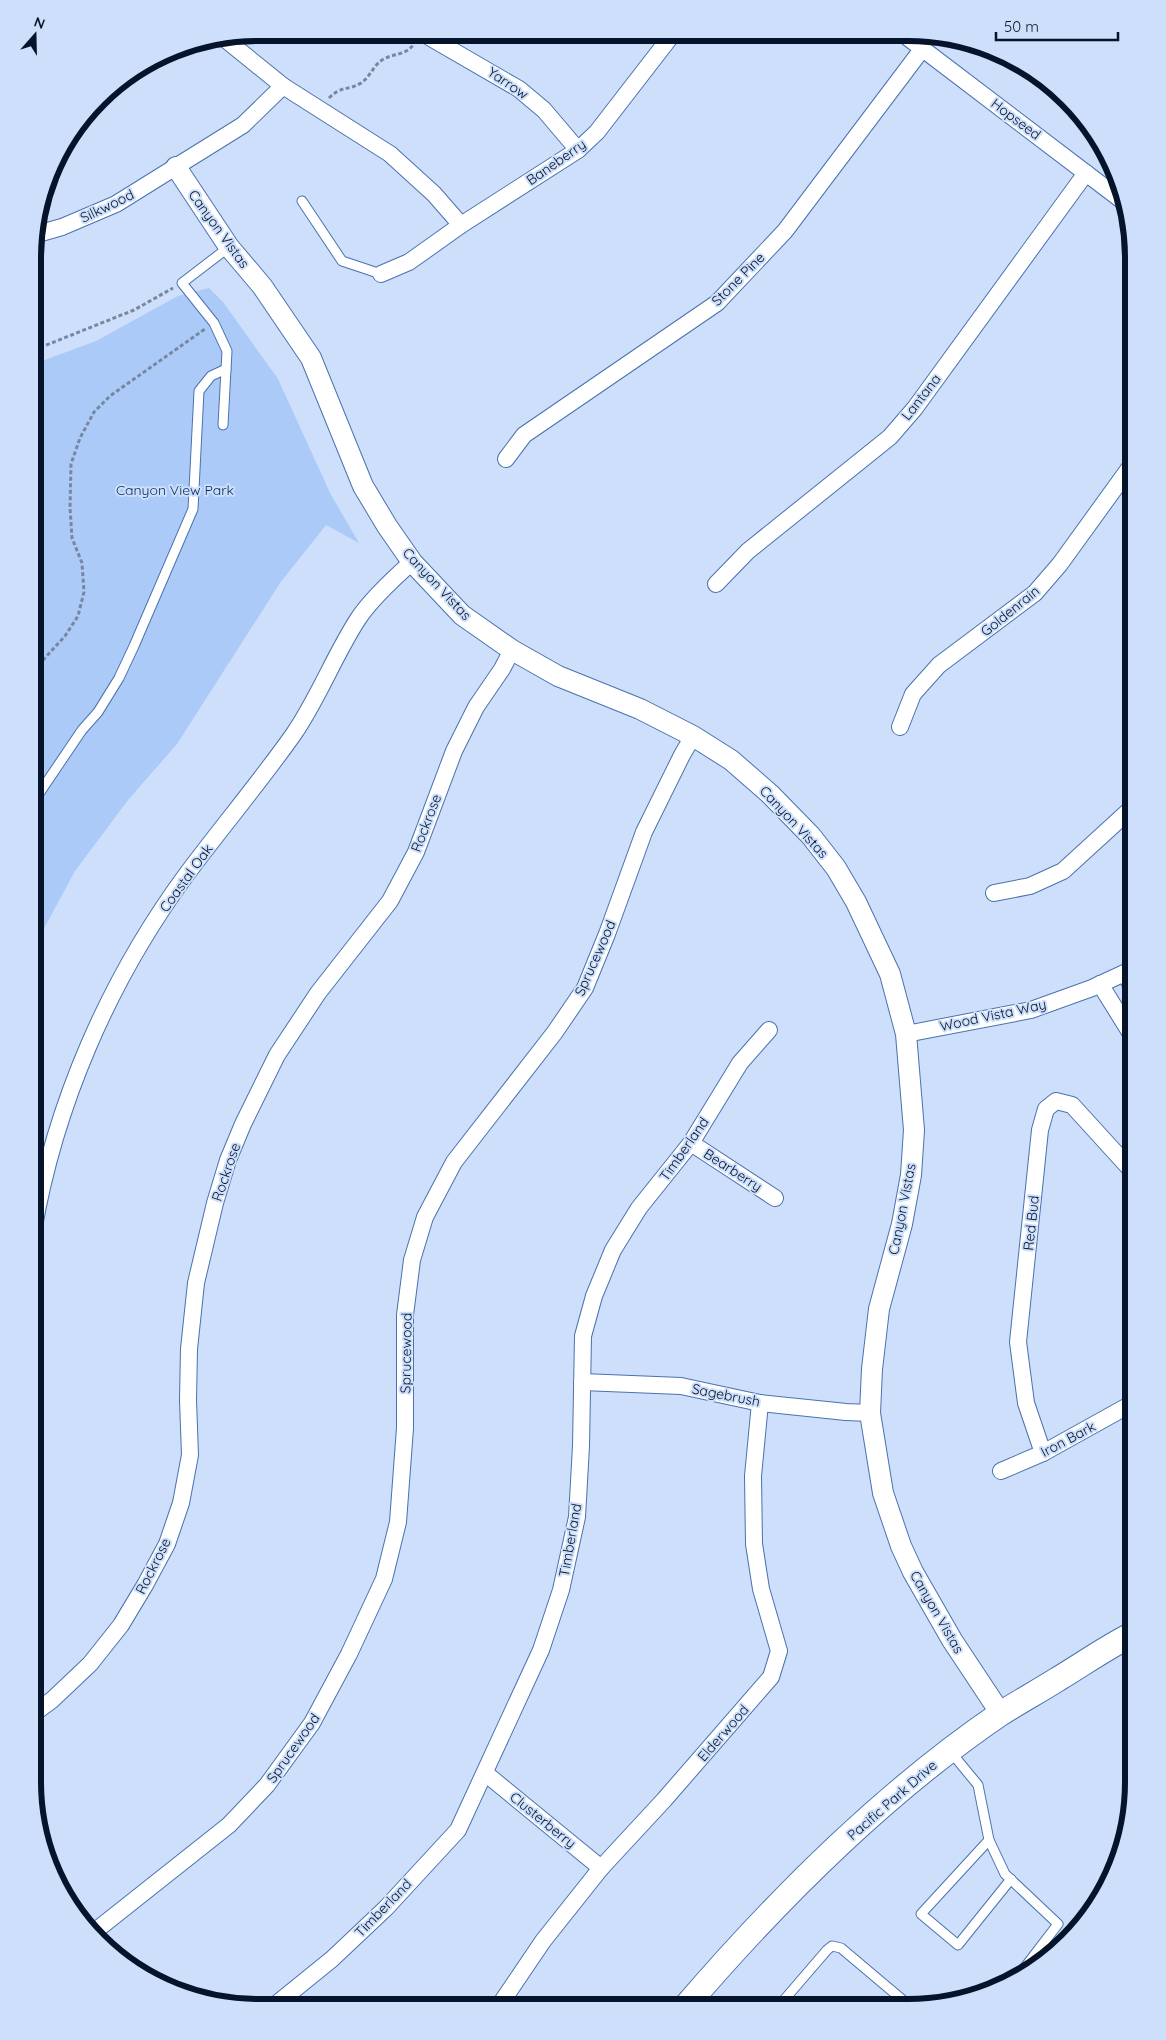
<svg xmlns="http://www.w3.org/2000/svg" width="1166" height="2040" viewBox="0 0 1166 2040" font-family="Quicksand,sans-serif">
  <style>
    .green { fill: #abcaf8 }
    .lines { fill: none; stroke-linecap: round; stroke-linejoin: round }
    .service-casing { stroke: #4a72ae; stroke-width: 11 }
    .minor-casing { stroke: #4a72ae; stroke-width: 18 }
    .tertiary-casing { stroke: #4a72ae; stroke-width: 22 }
    .secondary-casing { stroke: #4a72ae; stroke-width: 26 }
    .path { stroke: #7787a1; stroke-width: 3; stroke-dasharray: 4 2.5; stroke-linecap: butt }
    .service { stroke: #fff; stroke-width: 9 }
    .minor { stroke: #fff; stroke-width: 16 }
    .tertiary { stroke: #fff; stroke-width: 20 }
    .secondary { stroke: #fff; stroke-width: 24 }
    .labels { text-anchor: middle; dominant-baseline: central; stroke-width: 4; stroke-linejoin: round; paint-order: stroke }
    .street-label { font-size: 14px; fill: #05142b; stroke: #cddffa }
    .park-label { font-size: 14px; fill: #052a5f; stroke: #cddffa }
    .rim { fill: none; stroke: #05142b; stroke-width: 6 }
  </style>
  <rect width="100%" height="100%" fill="#cddffa"/>
  <path class="green" d="M209,288L223,302L278,379L331,495L359,543L326,525L280,583L177,744L128,800L75,871L34,947V364L96,341L178,296Z"/>
  <g class="lines">
    <defs>
      <g id="service">
        <path d="M302,201L342,261L381,274"/>
        <path d="M223,425L227,351L214,323L182,283L229,247"/>
        <path d="M34,801L82,730L98,712L119,678L134,646L193,509L199,391L211,376L226,369"/>
        <path d="M950,1751L978,1785L989,1840L1005,1874L1058,1924L1019,1975"/>
        <path d="M989,1840L921,1914L958,1945L1011,1879"/>
        <path d="M778,2007L827,1950L832,1946L841,1948L911,2007"/>
      </g>
      <g id="minor">
        <path d="M424,34L519,89L544,110L578,150"/>
        <path d="M907,37L1124,202"/>
        <path d="M225,39L283,86L390,154L434,194L461,225"/>
        <path d="M34,235L62,227L116,204L243,125L283,86"/>
        <path d="M381,274L409,262L461,225L578,150L597,132L672,35"/>
        <path d="M506,459L524,435L717,303L785,231L923,48"/>
        <path d="M716,584L748,551L890,437L915,408L1086,173"/>
        <path d="M900,727L913,694L939,665L1035,593L1060,564L1133,463"/>
        <path d="M994,893L1030,886L1063,871L1133,807"/>
        <path d="M1125,973L1133,989"/>
        <path d="M1100,984L1133,1037"/>
        <path d="M906,1034L1031,1010L1092,988L1133,969"/>
        <path d="M691,1143L775,1198"/>
        <path d="M33,1232C55,1104 109,980 186,875C221,828 259,783 293,735C318,699 334,656 358,619C371,599 394,578 412,562"/>
        <path d="M582,1382L681,1386L760,1403L846,1412L870,1413"/>
        <path d="M1043,1453L1026,1403L1018,1342L1040,1130L1046,1109L1056,1101L1072,1105L1133,1172"/>
        <path d="M1001,1471L1043,1453L1133,1403"/>
        <path d="M33,1714L52,1700L90,1664L121,1625L145,1585L167,1544L181,1503L190,1455L188,1400L189,1349L196,1283L215,1203L228,1160L243,1124L277,1055L318,993L390,901L416,852L454,751L476,707L502,669L512,650"/>
        <path d="M485,1773L601,1868"/>
        <path d="M94,1932L229,1825L267,1785L312,1723L349,1654L384,1579L398,1522L405,1428V1315L412,1260L425,1217L454,1162L555,1032L585,988L607,934L644,832L682,755L693,736"/>
        <path d="M274,2006L332,1959L386,1908L458,1830L541,1650L561,1590L577,1517L581,1446L583,1336L594,1296L613,1250L639,1208L691,1143L740,1063L769,1030"/>
        <path d="M499,2006L543,1941L601,1868L664,1800L771,1677L779,1651L761,1589L754,1544L753,1476L760,1403"/>
      </g>
      <path id="tertiary" d="M176,167L229,247L262,286L311,358L363,486L387,526L412,562L462,615L512,650L558,676L640,709L693,736L731,760L770,794L811,836L836,868L856,902L890,974L906,1034L914,1130L911,1175L902,1224L879,1309L872,1369L870,1413L883,1493L901,1546L913,1572L952,1640L1001,1714"/>
      <path id="secondary" d="M685,2007C776,1901 884,1793 1000,1714C1019,1702 1039,1691 1058,1679C1083,1664 1107,1647 1133,1634"/>
    </defs>
    <use href="#service" class="service-casing"/>
    <use href="#minor" class="minor-casing"/>
    <use href="#tertiary" class="tertiary-casing"/>
    <use href="#secondary" class="secondary-casing"/>
    <g class="path">
      <path d="M329,98C342,85 348,91 361,83C370,77 373,66 382,60C393,53 405,56 413,45"/>
      <path d="M34,350L134,310L173,288"/>
      <path d="M34,670L65,636L78,616L84,592L82,563L72,538L70,508L71,464L80,438L94,412L110,396L205,329"/>
    </g>
    <use href="#service" class="service"/>
    <use href="#minor" class="minor"/>
    <use href="#tertiary" class="tertiary"/>
    <use href="#secondary" class="secondary"/>
  </g>
  <g class="labels">
    <g class="street-label">
      <text transform="translate(508 83) rotate(34)">Yarrow</text>
      <text transform="translate(1016 119) rotate(37)">Hopseed</text>
      <text transform="translate(556 162) rotate(-35)">Baneberry</text>
      <text transform="translate(107 206) rotate(-26)">Silkwood</text>
      <text transform="translate(219 229) rotate(54)">Canyon Vistas</text>
      <text transform="translate(738 279) rotate(-45)">Stone Pine</text>
      <text transform="translate(921 397) rotate(-52)">Lantana</text>
      <text transform="translate(437 584) rotate(47)">Canyon Vistas</text>
      <text transform="translate(1010 611) rotate(-39)">Goldenrain</text>
      <text transform="translate(794 822) rotate(47)">Canyon Vistas</text>
      <text transform="translate(426 823) rotate(-69)">Rockrose</text>
      <text transform="translate(186 878) rotate(-54)">Coastal Oak</text>
      <text transform="translate(595 958) rotate(-66)">Sprucewood</text>
      <text transform="translate(993 1015) rotate(-12)">Wood Vista Way</text>
      <text transform="translate(684 1149) rotate(-55)">Timberland</text>
      <text transform="translate(733 1170) rotate(33)">Bearberry</text>
      <text transform="translate(226 1172) rotate(-71)">Rockrose</text>
      <text transform="translate(902 1209) rotate(-79)">Canyon Vistas</text>
      <text transform="translate(1031 1223) rotate(-84)">Red Bud</text>
      <text transform="translate(406 1353) rotate(-89)">Sprucewood</text>
      <text transform="translate(726 1395) rotate(11)">Sagebrush</text>
      <text transform="translate(1068 1439) rotate(-28)">Iron Bark</text>
      <text transform="translate(570 1540) rotate(-80)">Timberland</text>
      <text transform="translate(153 1566) rotate(-63)">Rockrose</text>
      <text transform="translate(937 1612) rotate(60)">Canyon Vistas</text>
      <text transform="translate(723 1733) rotate(-49)">Elderwood</text>
      <text transform="translate(293 1748) rotate(-55)">Sprucewood</text>
      <text transform="translate(892 1800) rotate(-41)">Pacific Park Drive</text>
      <text transform="translate(543 1820) rotate(39)">Clusterberry</text>
      <text transform="translate(383 1908) rotate(-46)">Timberland</text>
    </g>
    <g class="park-label">
      <text x="175" y="490">Canyon View Park</text>
    </g>
  </g>
  <path d="M0 0H1166V2040H0ZM258 41H908A217 217 0 0 1 1125 258V1782A217 217 0 0 1 908 1999H258A217 217 0 0 1 41 1782V258A217 217 0 0 1 258 41Z" fill="#cddffa" fill-rule="evenodd"/>
  <path class="rim" d="M258 41H908A217 217 0 0 1 1125 258V1782A217 217 0 0 1 908 1999H258A217 217 0 0 1 41 1782V258A217 217 0 0 1 258 41Z"/>
  <g transform="translate(35 35) rotate(20)" stroke="#cddffa" stroke-width="4" paint-order="stroke">
  <path d="M0-4L9 19L0 12L-9 19Z" fill="#05142b"/>
  <text y="-8" font-size="14" font-weight="bold" text-anchor="middle" fill="#05142b">N</text>
  </g>
  <path d="M996 32v8h122v-8" fill="none" stroke="#05142b" stroke-width="2.5"/>
  <text x="1004" y="32" font-size="15" fill="#05142b" stroke="#cddffa" stroke-width="4" paint-order="stroke">50 m</text>
</svg>
